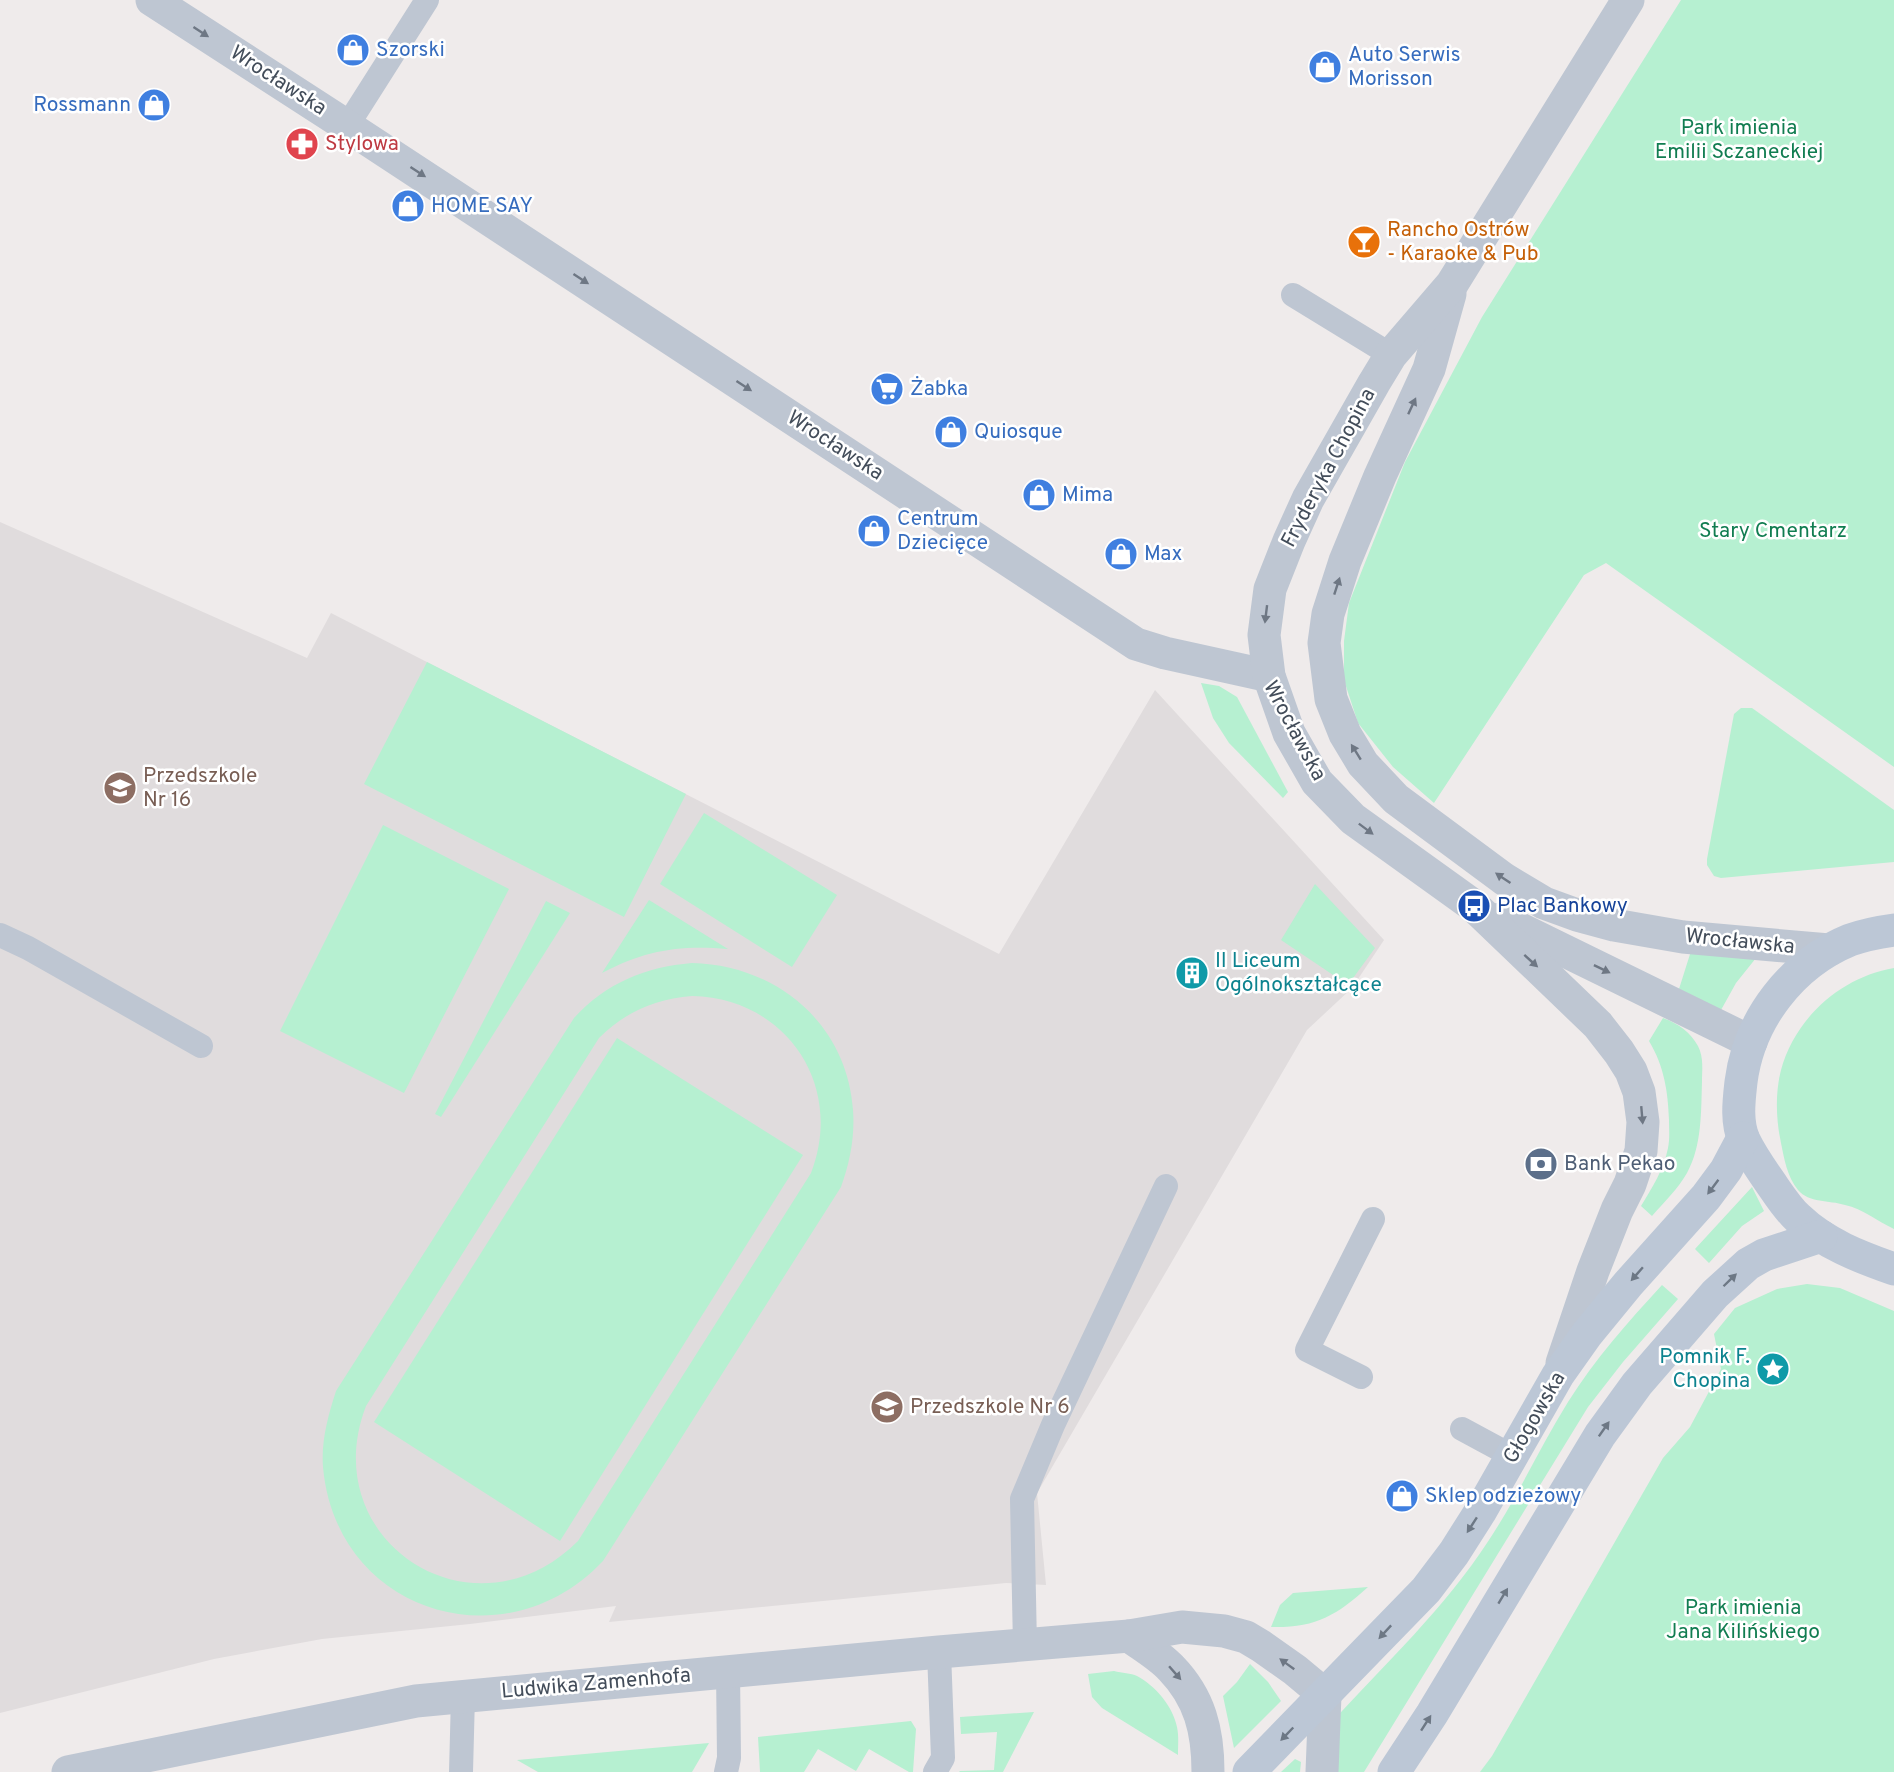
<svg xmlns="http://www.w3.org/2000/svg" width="1894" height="1772" viewBox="0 0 1894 1772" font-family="Overpass,sans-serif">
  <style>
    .education { fill: #e0dcdd }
    .green { fill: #b6f0d1; fill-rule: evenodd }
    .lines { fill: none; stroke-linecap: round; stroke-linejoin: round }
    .service { stroke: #bec6d2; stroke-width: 24 }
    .minor { stroke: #bec6d2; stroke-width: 33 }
    .tertiary { stroke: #bec6d2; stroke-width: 33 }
    .secondary { stroke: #bcc7d6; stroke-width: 33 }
    .oneway { fill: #6e7784 }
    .oneway2 { fill: #6d7885 }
    .labels { text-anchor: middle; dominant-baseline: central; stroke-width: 5; stroke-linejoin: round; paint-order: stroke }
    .shop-label { font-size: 21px; fill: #366cbe; stroke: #fff; text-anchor: start }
    .street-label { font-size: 21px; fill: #434d5a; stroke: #fff }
    .park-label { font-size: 21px; fill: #117d51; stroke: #fff }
    .health-label { font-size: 21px; fill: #be3a42; stroke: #fff; text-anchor: start }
    .food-label { font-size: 21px; fill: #c56008; stroke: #fff; text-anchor: start }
    .education-label { font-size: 21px; fill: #785e54; stroke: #fff; text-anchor: start }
    .transit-label { font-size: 21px; fill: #164399; stroke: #fff; text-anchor: start }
    .culture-label { font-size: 21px; fill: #0d838f; stroke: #fff; text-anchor: start }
    .service-label { font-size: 21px; fill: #4e5e75; stroke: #fff; text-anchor: start }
  </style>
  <rect width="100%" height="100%" fill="#efebeb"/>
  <path class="education" d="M0,522L307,658L331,613L999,954L1155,690L1384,940L1352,988L1307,1030L1037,1493L1046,1585L1006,1583L609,1622L616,1606L470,1624L322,1639L214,1659L0,1713Z"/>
  <g class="green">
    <path d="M1681,0H1894V767L1606,563L1584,575L1434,803L1393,767L1358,723L1344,680V641L1349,603L1405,462L1482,317Z"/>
    <path d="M427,662L686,794L624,917L364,784Z"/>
    <path d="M1201,683L1219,686L1237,697L1288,792L1283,798L1229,743L1213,718Z"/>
    <path d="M1741,708H1752L1894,810V862L1721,878L1714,876L1707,865V859L1734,714Z"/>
    <path d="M704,813L837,895L792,967L660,884Z"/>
    <path d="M383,825L509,889L404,1093L280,1031Z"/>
    <path d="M1315,884L1375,948L1348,985L1281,940Z"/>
    <path d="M649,900L728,949C679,945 646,950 602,973Z"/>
    <path d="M546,901L570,913L441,1117L435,1114Z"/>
    <path d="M1691,951L1756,958L1736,983L1721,1010L1679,989Z"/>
    <path d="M692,963C777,965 847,1024 853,1110C855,1137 850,1162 841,1187L603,1561C505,1665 336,1613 323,1467C321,1441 328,1416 336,1391L574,1018C606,983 645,967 692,963ZM692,996C786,998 845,1085 811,1173L578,1541C474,1645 314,1541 366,1406L599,1038C625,1012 655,999 692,996Z"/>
    <path d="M1894,968V1229C1877,1221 1863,1209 1845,1205C1829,1200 1809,1203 1798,1190C1787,1177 1784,1158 1781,1143C1776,1120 1775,1093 1781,1070C1795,1018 1841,977 1894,968Z"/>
    <path d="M1663,1018C1679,1024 1690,1032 1698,1046C1704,1058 1702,1070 1702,1082C1701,1112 1702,1146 1687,1173C1678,1189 1664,1202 1652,1216L1641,1206C1652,1188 1664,1169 1668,1148C1670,1139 1669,1129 1669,1120C1668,1091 1664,1066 1649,1041Z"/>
    <path d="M617,1038L803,1155L560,1541L374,1422Z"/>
    <path d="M1752,1187L1764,1211L1742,1226L1709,1263L1695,1249Z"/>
    <path d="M1807,1284L1840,1288L1894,1311V1772H1480L1492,1756L1663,1458L1690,1427L1721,1369L1714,1334L1735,1308L1777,1289Z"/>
    <path d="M1662,1285L1678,1299L1623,1362L1588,1407L1364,1772H1335L1331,1723C1385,1664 1445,1608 1489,1540C1518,1496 1540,1447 1568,1402C1595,1359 1628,1322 1662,1285Z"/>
    <path d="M1368,1587C1336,1616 1315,1628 1271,1627L1280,1605L1293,1593Z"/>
    <path d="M1250,1664L1268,1682L1281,1701L1234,1748L1223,1696L1237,1682Z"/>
    <path d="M1114,1671C1122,1673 1131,1673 1137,1676C1156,1686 1173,1707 1177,1727C1179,1736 1178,1746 1178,1755L1102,1708L1092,1697L1088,1674Z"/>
    <path d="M1034,1712L1003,1772H959L960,1771L994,1770L997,1732L961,1734L960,1717Z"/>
    <path d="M911,1721L916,1729L913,1772H909L869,1749L856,1771L818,1749L804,1772H760L758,1737Z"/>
    <path d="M709,1743L692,1772H538L517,1760Z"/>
    <path d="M1295,1759L1301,1762L1300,1772H1281Z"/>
  </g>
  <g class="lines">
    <g class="service">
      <path d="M347,126L427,0"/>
      <path d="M1293,295L1391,355"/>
      <path d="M0,935L28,948L201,1046"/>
      <path d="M1361,1377L1307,1350L1373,1219"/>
      <path d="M1462,1429L1512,1456"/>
      <path d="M1025,1646L1022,1499L1053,1425L1166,1186"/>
      <path d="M461,1772L463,1696"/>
      <path d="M726,1772L729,1758L728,1671"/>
      <path d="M935,1772L943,1758L939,1652"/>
    </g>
    <g class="minor">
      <path d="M152,0L347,126L1136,644L1165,653L1269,676"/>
      <path d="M1129,1636C1143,1646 1160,1656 1171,1668C1200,1698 1208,1731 1208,1772"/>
      <path d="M68,1772L416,1701L939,1652L1129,1636L1182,1627L1224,1631L1246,1637L1261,1646L1295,1670L1325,1695L1322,1772"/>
    </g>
    <g class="tertiary">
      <path d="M1450,294L1429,369L1380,476L1345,561L1328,614L1324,643L1331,699L1345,734L1363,764L1396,799L1504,879L1544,903L1577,915L1614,925L1683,937L1829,950"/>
      <path d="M1500,919L1751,1042"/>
      <path d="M1562,1363L1593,1271L1617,1210L1630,1184L1641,1151L1643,1122L1639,1092L1631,1071L1619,1052L1598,1025L1474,906L1353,819L1317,782L1289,733L1269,676L1264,635L1270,589L1289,541L1308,499L1374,383L1391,355L1452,284L1628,0"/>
    </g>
    <g class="secondary">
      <path d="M1894,930C1879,932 1864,935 1850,940C1792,964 1749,1019 1741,1082C1739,1100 1736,1122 1744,1140C1751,1155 1761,1169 1770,1182C1779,1195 1787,1208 1798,1218C1825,1244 1860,1257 1894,1269"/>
      <path d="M1249,1772L1426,1590L1454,1553L1480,1512L1558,1375L1587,1334L1628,1284L1706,1197L1726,1170L1743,1138"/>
      <path d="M1394,1772L1432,1714L1600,1435L1637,1384L1715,1294L1748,1264L1764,1255L1821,1236"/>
    </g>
  </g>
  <defs><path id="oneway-solid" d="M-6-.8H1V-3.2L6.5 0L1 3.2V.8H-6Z" transform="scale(1.5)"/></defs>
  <g class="oneway">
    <use href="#oneway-solid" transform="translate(201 32) rotate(33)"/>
    <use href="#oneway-solid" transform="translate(418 172) rotate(33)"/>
    <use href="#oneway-solid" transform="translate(581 279) rotate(33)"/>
    <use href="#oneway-solid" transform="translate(744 386) rotate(33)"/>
    <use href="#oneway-solid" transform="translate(1412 406) rotate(-65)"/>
    <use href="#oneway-solid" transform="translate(1337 586) rotate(-72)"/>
    <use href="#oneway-solid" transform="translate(1266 614) rotate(97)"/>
    <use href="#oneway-solid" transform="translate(1356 752) rotate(-122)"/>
    <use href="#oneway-solid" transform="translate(1366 829) rotate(37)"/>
    <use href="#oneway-solid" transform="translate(1503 878) rotate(-146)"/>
    <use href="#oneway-solid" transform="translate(1531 961) rotate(42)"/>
    <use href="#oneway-solid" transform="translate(1602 969) rotate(26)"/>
    <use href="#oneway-solid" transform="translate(1642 1115) rotate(85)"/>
    <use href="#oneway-solid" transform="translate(1287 1664) rotate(-144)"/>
    <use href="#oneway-solid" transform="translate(1175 1673) rotate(49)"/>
  </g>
  <g class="oneway2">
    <use href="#oneway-solid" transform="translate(1713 1187) rotate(127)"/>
    <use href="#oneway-solid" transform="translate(1637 1274) rotate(131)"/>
    <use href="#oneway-solid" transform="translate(1730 1280) rotate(-44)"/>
    <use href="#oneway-solid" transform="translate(1604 1429) rotate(-55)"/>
    <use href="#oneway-solid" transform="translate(1472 1525) rotate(123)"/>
    <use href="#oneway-solid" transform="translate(1503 1596) rotate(-59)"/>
    <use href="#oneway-solid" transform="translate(1385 1632) rotate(133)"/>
    <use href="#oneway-solid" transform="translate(1426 1723) rotate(-57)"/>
    <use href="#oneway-solid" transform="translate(1287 1734) rotate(134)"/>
  </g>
  <defs>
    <symbol id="shop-disc" viewBox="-11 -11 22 22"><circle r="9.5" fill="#3f7fe0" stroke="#fff"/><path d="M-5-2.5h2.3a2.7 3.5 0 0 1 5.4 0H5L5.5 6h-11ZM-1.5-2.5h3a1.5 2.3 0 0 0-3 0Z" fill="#fff"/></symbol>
    <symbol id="pharmacy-disc" viewBox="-11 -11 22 22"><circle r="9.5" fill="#e0444e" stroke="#fff"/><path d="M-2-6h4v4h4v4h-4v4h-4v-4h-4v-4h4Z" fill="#fff"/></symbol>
    <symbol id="bar-disc" viewBox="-11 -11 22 22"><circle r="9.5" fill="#e8710a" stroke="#fff"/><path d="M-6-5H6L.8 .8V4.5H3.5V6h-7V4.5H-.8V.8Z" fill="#fff"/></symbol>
    <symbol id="supermarket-disc" viewBox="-11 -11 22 22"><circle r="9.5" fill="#3f7fe0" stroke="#fff"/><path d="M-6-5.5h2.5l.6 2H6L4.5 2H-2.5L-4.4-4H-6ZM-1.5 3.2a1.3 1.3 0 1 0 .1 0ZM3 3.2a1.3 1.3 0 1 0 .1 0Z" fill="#fff"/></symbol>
    <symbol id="school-disc" viewBox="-11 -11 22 22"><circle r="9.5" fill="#8d6e63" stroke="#fff"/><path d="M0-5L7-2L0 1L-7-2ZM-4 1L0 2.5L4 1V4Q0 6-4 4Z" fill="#fff"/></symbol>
    <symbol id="bus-disc" viewBox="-11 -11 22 22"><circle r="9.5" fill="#1a4fb4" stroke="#fff"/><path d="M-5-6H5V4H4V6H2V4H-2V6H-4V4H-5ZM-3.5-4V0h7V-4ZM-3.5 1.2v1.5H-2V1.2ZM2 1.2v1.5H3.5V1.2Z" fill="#fff"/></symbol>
    <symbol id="building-disc" viewBox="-11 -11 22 22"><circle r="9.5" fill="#0f9aa8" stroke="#fff"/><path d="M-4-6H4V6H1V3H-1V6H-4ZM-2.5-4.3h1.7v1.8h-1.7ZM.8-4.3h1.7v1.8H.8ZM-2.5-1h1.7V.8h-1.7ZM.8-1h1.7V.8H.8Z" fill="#fff"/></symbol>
    <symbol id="bank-disc" viewBox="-11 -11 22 22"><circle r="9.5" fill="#5c6f8a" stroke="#fff"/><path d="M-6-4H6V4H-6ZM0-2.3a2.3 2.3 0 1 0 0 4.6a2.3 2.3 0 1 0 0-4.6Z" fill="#fff"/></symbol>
    <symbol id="sight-disc" viewBox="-11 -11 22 22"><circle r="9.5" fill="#0f9aa8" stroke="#fff"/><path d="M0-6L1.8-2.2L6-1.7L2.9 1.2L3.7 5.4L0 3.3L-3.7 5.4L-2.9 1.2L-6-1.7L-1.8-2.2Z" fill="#fff"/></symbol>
  </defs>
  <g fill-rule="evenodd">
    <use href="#shop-disc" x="334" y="31" width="38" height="38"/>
    <use href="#shop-disc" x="1306" y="48" width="38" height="38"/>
    <use href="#shop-disc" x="135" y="86" width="38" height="38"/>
    <use href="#pharmacy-disc" x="283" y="125" width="38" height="38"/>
    <use href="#shop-disc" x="389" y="187" width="38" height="38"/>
    <use href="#bar-disc" x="1345" y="223" width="38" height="38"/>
    <use href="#supermarket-disc" x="868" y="370" width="38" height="38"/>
    <use href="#shop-disc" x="932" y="413" width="38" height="38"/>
    <use href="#shop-disc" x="1020" y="476" width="38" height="38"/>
    <use href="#shop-disc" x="855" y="512" width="38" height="38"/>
    <use href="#shop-disc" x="1102" y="535" width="38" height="38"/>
    <use href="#school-disc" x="101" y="769" width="38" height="38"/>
    <use href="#bus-disc" x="1455" y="887" width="38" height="38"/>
    <use href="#building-disc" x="1173" y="954" width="38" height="38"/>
    <use href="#bank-disc" x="1522" y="1145" width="38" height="38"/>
    <use href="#sight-disc" x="1754" y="1350" width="38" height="38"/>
    <use href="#school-disc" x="868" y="1388" width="38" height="38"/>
    <use href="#shop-disc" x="1383" y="1477" width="38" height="38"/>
  </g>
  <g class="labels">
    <g class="shop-label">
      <text x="376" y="50">Szorski</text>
      <text x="1348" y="55">Auto Serwis<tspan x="1348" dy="24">Morisson</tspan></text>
      <text x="131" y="105" text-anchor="end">Rossmann</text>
      <text x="431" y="206">HOME SAY</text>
      <text x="910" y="389">Żabka</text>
      <text x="974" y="432">Quiosque</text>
      <text x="1062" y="495">Mima</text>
      <text x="897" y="519">Centrum<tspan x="897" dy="24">Dziecięce</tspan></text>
      <text x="1144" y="554">Max</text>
      <text x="1425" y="1496">Sklep odzieżowy</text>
    </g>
    <g class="street-label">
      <text transform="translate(278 81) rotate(33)">Wrocławska</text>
      <text transform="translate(835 446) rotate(33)">Wrocławska</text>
      <text transform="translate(1329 468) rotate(-62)">Fryderyka Chopina</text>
      <text transform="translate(1294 731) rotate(62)">Wrocławska</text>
      <text transform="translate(1740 942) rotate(6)">Wrocławska</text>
      <text transform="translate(1535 1418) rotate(-60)">Głogowska</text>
      <text transform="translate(596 1684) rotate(-5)">Ludwika Zamenhofa</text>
    </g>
    <g class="park-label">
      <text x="1739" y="128">Park imienia<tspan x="1739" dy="24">Emilii Sczaneckiej</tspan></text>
      <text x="1773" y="531">Stary Cmentarz</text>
      <text x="1743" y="1608">Park imienia<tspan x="1743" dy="24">Jana Kilińskiego</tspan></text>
    </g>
    <g class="health-label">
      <text x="325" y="144">Stylowa</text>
    </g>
    <g class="food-label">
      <text x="1387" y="230">Rancho Ostrów<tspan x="1387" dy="24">- Karaoke &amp; Pub</tspan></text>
    </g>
    <g class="education-label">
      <text x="143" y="776">Przedszkole<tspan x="143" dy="24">Nr 16</tspan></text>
      <text x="910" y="1407">Przedszkole Nr 6</text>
    </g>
    <g class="transit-label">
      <text x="1497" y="906">Plac Bankowy</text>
    </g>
    <g class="culture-label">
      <text x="1215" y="961">II Liceum<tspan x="1215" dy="24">Ogólnokształcące</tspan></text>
      <text x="1750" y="1357" text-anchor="end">Pomnik F.<tspan x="1750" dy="24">Chopina</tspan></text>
    </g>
    <g class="service-label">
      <text x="1564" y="1164">Bank Pekao</text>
    </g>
  </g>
</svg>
